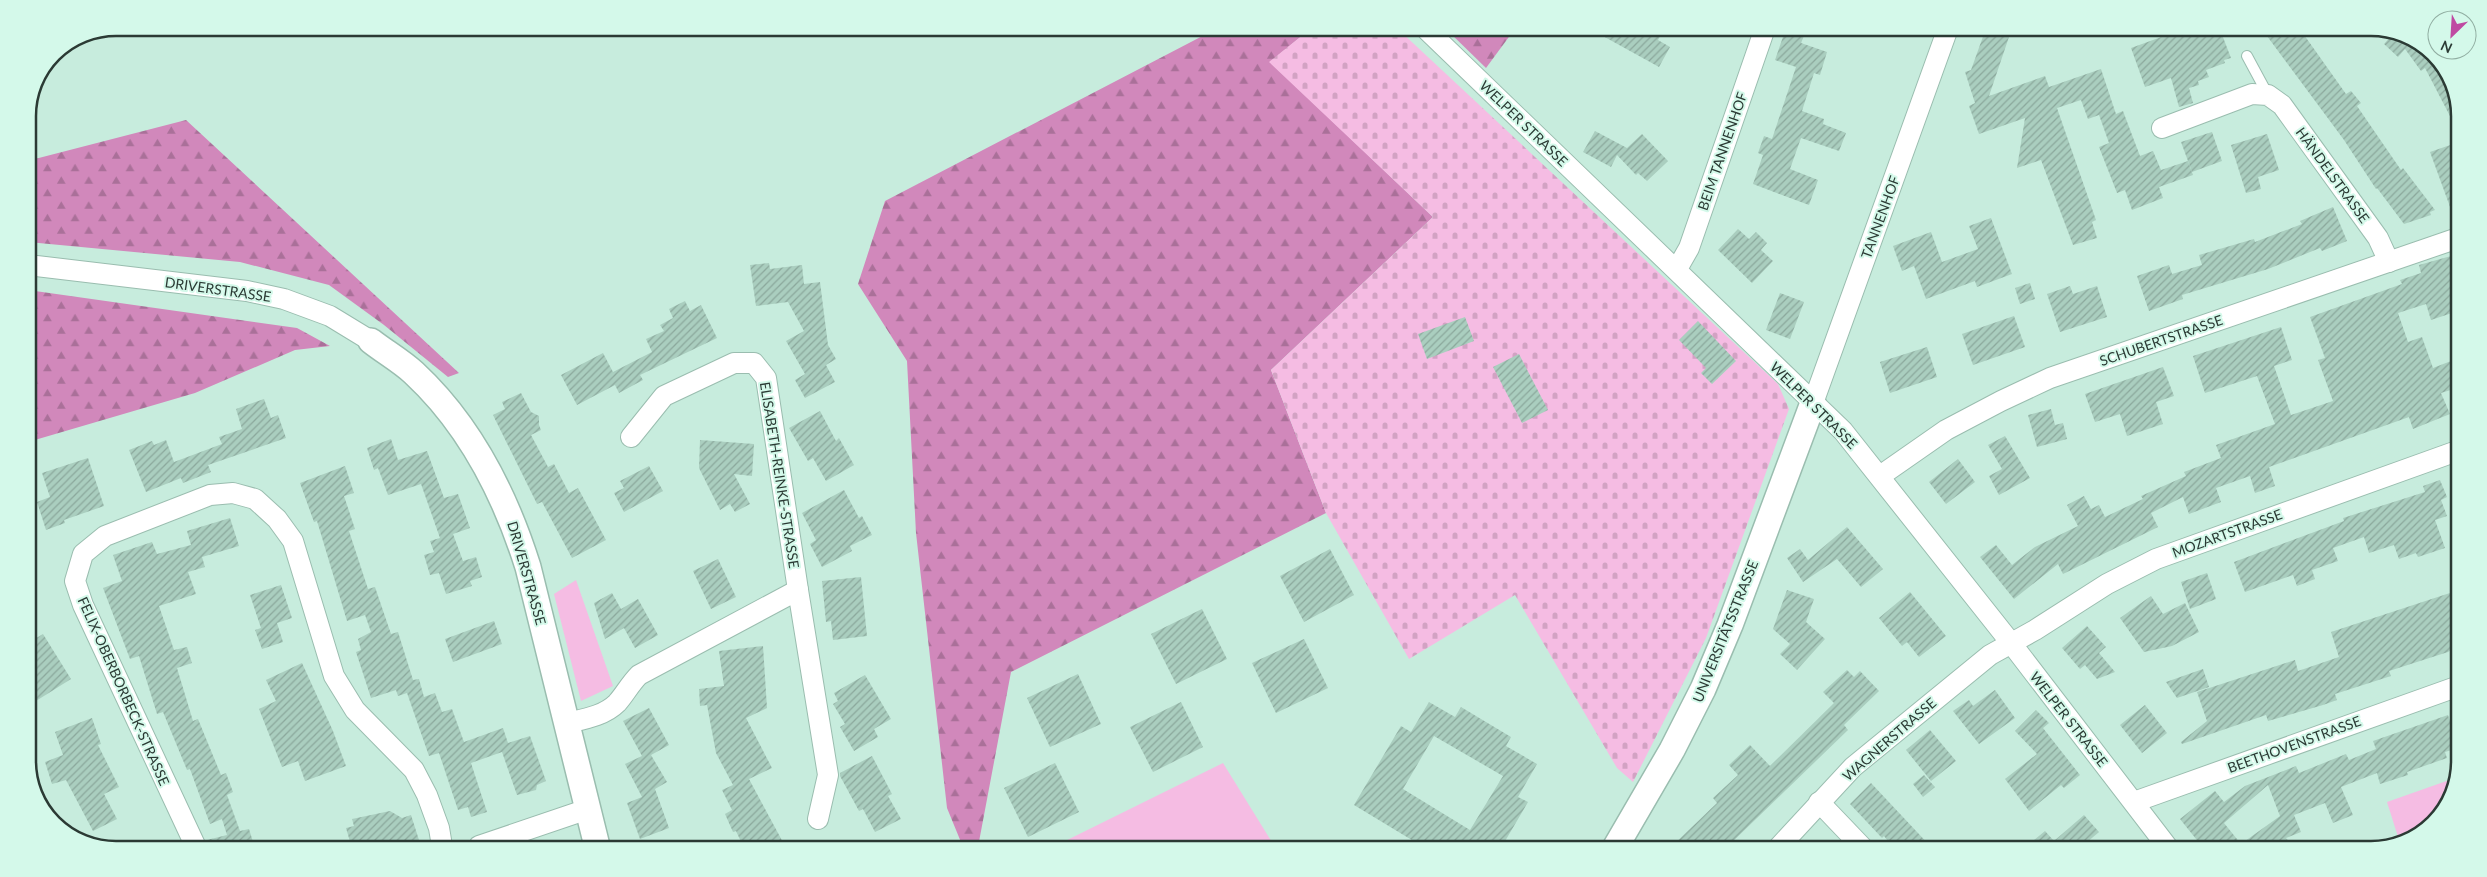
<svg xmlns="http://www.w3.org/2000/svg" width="2487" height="877" viewBox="0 0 2487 877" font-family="Lato,sans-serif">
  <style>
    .green { fill: #f5bce3 }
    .forest { fill: url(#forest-firs) }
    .cemetery { fill: url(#cemetery-stones) }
    .building { fill: url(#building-hatch); fill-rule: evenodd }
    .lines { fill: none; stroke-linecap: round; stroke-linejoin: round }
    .service-casing { stroke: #9abdaf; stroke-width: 12 }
    .minor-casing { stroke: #9abdaf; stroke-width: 22 }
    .tertiary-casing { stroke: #9abdaf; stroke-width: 28 }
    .service { stroke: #fff; stroke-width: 10 }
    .minor { stroke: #fff; stroke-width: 20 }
    .tertiary { stroke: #fff; stroke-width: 25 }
    .labels { text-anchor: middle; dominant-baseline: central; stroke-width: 4; stroke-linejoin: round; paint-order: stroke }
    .street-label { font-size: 14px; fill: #2b3a34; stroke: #d4f9ea }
    .rim { fill: none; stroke: #2b3a34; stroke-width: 2.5 }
  </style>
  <defs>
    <pattern id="forest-firs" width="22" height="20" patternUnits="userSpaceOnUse" patternTransform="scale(1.25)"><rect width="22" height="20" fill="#d188bb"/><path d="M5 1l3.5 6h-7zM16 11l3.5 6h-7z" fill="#aa7099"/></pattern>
    <pattern id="cemetery-stones" width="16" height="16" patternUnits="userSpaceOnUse" patternTransform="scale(1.25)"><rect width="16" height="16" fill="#f5bce3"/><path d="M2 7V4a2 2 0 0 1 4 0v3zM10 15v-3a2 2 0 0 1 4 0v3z" fill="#d2a2c3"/></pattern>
    <pattern id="building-hatch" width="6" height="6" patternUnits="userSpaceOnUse" patternTransform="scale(1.25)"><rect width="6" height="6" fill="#aacebf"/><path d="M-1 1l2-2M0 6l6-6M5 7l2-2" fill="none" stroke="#8ba89c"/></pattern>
  </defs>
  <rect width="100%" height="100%" fill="#c7ecdd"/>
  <g class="green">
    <path d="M576,580L613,686L581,701L554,594Z"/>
    <path d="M1223,763L1275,847H1053Z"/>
    <path d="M2455,778V789L2424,831L2399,840L2387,802Z"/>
  </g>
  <g class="forest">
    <path d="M1214,30H1309L1270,62L1433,217L1271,370L1326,513L1011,672L978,847H963L947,808L916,533L907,361L858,284L885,201Z"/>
    <path d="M1447,30H1514L1486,68Z"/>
    <path d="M186,120L459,373L448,377L384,325L329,285L240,262L28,242V153L31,160Z"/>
    <path d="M28,290L297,328L330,346L295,350L195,393L28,442Z"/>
  </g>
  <path class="cemetery" d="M1309,30H1399L1778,384L1789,409L1706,638L1633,782L1617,768L1515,595L1409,659L1326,513L1271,370L1433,217L1269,62Z"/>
  <g class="building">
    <path d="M1592,30L1663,31L1658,40L1670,47L1659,67Z"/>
    <path d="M1785,31H1806L1801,43L1827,52L1820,75L1814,73L1802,111L1824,119L1823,124L1846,133L1839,151L1801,138L1790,169L1818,180L1809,205L1753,184L1763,155L1758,153L1764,136L1772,139L1796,67L1775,60Z"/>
    <path d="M1985,31H2011L1989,96L2045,76L2049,87L2101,69L2116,114L2123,111L2140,156L2153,151L2161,170L2188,161L2193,175L2159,187L2163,198L2132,210L2125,190L2117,193L2099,147L2109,143L2099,115L2088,119L2081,100L2057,108L2096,220L2092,222L2097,238L2073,245L2041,160L2017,168L2025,118L1979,134L1969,106L1975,103L1965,72L1971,70Z"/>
    <path d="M2175,32H2221L2231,58L2224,60L2225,63L2206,70L2209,77L2198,81L2199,85L2189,88L2193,103L2179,107L2171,78L2145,87L2131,48Z"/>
    <path d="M2264,32H2302L2346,94L2351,91L2361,103L2357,106L2401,170L2403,168L2435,210L2430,212L2431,215L2404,224L2377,188L2376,189L2344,140Z"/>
    <path d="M2391,32H2399L2441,62L2459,111V116L2452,120L2425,68L2421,71L2405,49L2398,57L2384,44L2393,34Z"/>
    <path d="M1595,131L1627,148L1642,134L1668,161L1647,181L1638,173L1636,175L1617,155L1611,167L1583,152Z"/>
    <path d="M2212,132L2222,161L2192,172L2181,142Z"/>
    <path d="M2267,134L2279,170L2258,177L2261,189L2246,193L2231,145Z"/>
    <path d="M2459,142V226H2457L2430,152Z"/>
    <path d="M2333,207L2347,241L2322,251L2320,248L2268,269L2182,295L2183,299L2149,311L2137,276L2169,265L2172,274L2202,265L2199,255L2254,239L2255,242L2302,224L2300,221Z"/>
    <path d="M1991,218L2012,274L1977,287L1975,281L1926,299L1914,266L1902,271L1893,246L1931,232L1942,262L1978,249L1969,226Z"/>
    <path d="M1738,229L1749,239L1756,232L1767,243L1761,250L1773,261L1752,283L1718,250Z"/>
    <path d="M2451,256L2458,278V311L2431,320L2426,304L2398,313L2408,342L2422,337L2433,368L2451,361L2458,379L2457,388L2441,393L2450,414L2413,429L2409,417L2269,467L2275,486L2255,493L2250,476L2216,488L2221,502L2189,514L2183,497L2151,513L2158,527L2063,574L2058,564L2014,599L1980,557L1996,545L2012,565L2035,547L2078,526L2067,505L2084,496L2091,509L2099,505L2105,517L2143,499L2141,496L2186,476L2184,472L2221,458L2216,445L2275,424L2257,376L2205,393L2193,356L2281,327L2292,360L2274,366L2291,415L2333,401L2318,360L2325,358L2310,317L2402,284L2400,280L2421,273L2419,265Z"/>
    <path d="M769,263L770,269L802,265L804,284L820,282L828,345L836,359L826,365L835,382L805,398L795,380L805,374L786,341L804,331L788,302L756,306L750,265Z"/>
    <path d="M2030,283L2035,299L2020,304L2015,288Z"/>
    <path d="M2070,286L2073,294L2097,286L2107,317L2060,332L2047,294Z"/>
    <path d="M1780,293L1804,302L1790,339L1766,330Z"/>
    <path d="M685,301L690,311L701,305L717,338L640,375L643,380L619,393L615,385L577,405L561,375L603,353L613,372L652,352L646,339L664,331L660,325L673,318L669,309Z"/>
    <path d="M2014,316L2025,347L1973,365L1962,334Z"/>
    <path d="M1465,317L1474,341L1427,359L1418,334Z"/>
    <path d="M1698,321L1736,361L1712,384L1701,373L1706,368L1679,340Z"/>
    <path d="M1927,347L1937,377L1890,393L1880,362Z"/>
    <path d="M1519,354L1548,410L1522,423L1493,367Z"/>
    <path d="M2163,367L2174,396L2156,402L2163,424L2127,436L2120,414L2095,422L2085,394Z"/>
    <path d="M521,393L531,412L539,416V425L541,430L531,435L548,467L554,464L569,493L578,488L606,540L572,558L542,502L537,504L493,415L505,409L502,402Z"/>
    <path d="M264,399L271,418L278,415L286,438L208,465L211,472L183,483L181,478L146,492L129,450L152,441L154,445L166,440L174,462L222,444L219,437L242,429L236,409Z"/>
    <path d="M2051,409L2055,425L2063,423L2067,439L2037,447L2028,415Z"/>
    <path d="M820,411L836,441L839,438L854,465L826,481L813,458L808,461L789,428Z"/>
    <path d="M2005,436L2030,478L1999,495L1989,476L2002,469L1988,445Z"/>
    <path d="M391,439L398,460L427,451L444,498L458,494L470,528L453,534L463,561L476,557L482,577L470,581L472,586L446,594L439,573L430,575L424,555L434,552L430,541L440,538L421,484L388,495L378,468L374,470L367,448Z"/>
    <path d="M700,440L754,444L752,476L734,474L750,504L735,512L730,504L720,510L699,468Z"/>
    <path d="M88,458L104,506L64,520L65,523L46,530L37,502L50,497L42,473Z"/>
    <path d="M1958,459L1975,482L1946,504L1929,482Z"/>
    <path d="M345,466L354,493L344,496L355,529L349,531L368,589L375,587L391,634L398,632L413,680L419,679L424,697L435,693L442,712L452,709L464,742L503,728L508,743L530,736L546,781L537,785L536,790L517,795L502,752L471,763L487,812L471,817L468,807L458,810L439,753L429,756L407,693L398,696L396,690L371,698L356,652L361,650L358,639L371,632L365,615L347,621L317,521L314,522L300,483Z"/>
    <path d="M649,466L663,491L624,512L614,493L624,488L620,481Z"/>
    <path d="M2440,480L2447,497L2441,500L2447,516L2435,520L2445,548L2418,557L2416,553L2399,559L2394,545L2369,553L2364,537L2333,548L2338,561L2312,570L2315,579L2297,586L2293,575L2245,592L2234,562L2344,521L2343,518L2425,492L2423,486Z"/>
    <path d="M844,490L859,518L862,516L872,535L850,546L852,551L822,567L810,544L816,540L802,513Z"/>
    <path d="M230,518L239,546L202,557L205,567L188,572L196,594L159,606L174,650L187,647L192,663L177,668L193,721L198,719L221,775L226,773L233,792L227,795L240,831L249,829L254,845H207V840L227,835L222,819L210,824L190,769L187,770L163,712L157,714L139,656L130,659L103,588L122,581L113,555L152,542L157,554L191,545L187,531Z"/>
    <path d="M1847,527L1883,569L1861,587L1837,559L1803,582L1787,558L1800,549L1808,560Z"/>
    <path d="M1330,549L1354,595L1304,622L1280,576Z"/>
    <path d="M718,559L736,597L711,609L693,571Z"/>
    <path d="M2207,573L2216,599L2190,609L2181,582Z"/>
    <path d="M861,577L867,636L833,640L831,621L826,622L822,581Z"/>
    <path d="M281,585L292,618L277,623L283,642L262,649L255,630L261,628L250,595Z"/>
    <path d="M1787,590L1814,599L1806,622L1825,639L1797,670L1780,654L1790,644L1773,629Z"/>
    <path d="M2456,591V647L2448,652L2389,671L2391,676L2335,694L2337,700L2323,705L2268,721L2266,715L2182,744L2181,742L2207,721L2197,692L2295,660L2298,671L2339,657L2331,632Z"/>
    <path d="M1910,592L1946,636L1919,657L1907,642L1902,646L1879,618Z"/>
    <path d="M612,593L621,609L638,599L658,635L635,648L624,628L605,639L594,603Z"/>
    <path d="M2151,596L2163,614L2185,603L2199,632L2172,646L2144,652L2120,618Z"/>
    <path d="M1202,609L1227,659L1176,684L1151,634Z"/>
    <path d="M494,621L502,644L453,662L445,639Z"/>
    <path d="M2087,626L2106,647L2099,653L2115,672L2097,679L2085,665L2080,669L2062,648Z"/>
    <path d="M43,634L71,679L36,701L28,688V643Z"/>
    <path d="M1304,639L1328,688L1276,713L1252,663Z"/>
    <path d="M763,646L767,708L746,718L772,768L749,779L785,846H743L736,831L733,832L725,814L732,810L722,790L733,785L716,753L707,705L700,706L699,689L724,686L719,651Z"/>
    <path d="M302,663L333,731L346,766L305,781L298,761L282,767L259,709L276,701L266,680Z"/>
    <path d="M2203,669L2209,687L2177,698L2166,682Z"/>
    <path d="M1847,670L1854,677L1860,671L1879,691L1844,725L1848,730L1726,848H1670L1717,803L1713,798L1738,775L1729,765L1750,745L1770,766L1834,703L1823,692Z"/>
    <path d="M1078,674L1101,724L1050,747L1027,698Z"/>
    <path d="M865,675L891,719L874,729L878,737L854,751L840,727L845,724L833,704L838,701L834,693Z"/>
    <path d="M1995,690L2015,718L1979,744L1953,711L1969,700L1973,706Z"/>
    <path d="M1181,702L1203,747L1153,772L1130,727Z"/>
    <path d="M1429,702L1455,717L1461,707L1511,737L1506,746L1537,764L1518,797L1528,802L1501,848H1425L1354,805L1401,726L1411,732ZM1434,736L1503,776L1470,830L1403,789Z"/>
    <path d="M2145,705L2167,733L2142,753L2120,725Z"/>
    <path d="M649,708L669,745L651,755L667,782L655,789L669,828L640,839L627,803L642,797L625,764L642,756L623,721Z"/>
    <path d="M2036,710L2049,723L2043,728L2080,775L2064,788L2061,785L2029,811L2005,779L2037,754L2015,731Z"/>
    <path d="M2448,715L2455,737V749L2445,752L2447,758L2407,772L2408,775L2380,784L2377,773L2341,787L2353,815L2333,823L2325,803L2294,815L2301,832L2286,838L2295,849H2204L2180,819L2215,791L2224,802L2245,786L2296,766L2299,773L2346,754L2349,760L2376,749L2373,741ZM2268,785L2280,816L2241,844L2224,823Z"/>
    <path d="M92,718L101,744L98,745L119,787L104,794L117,819L93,831L66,780L52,784L45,762L63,755L55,732Z"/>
    <path d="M1930,730L1956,761L1931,781L1906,750Z"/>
    <path d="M872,756L892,794L888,796L901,819L875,832L863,809L859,811L840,776V773Z"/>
    <path d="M1055,763L1079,812L1028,837L1004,788Z"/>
    <path d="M1924,775L1935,787L1923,797L1913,784Z"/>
    <path d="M1871,783L1933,849H1894L1884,836L1882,838L1850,804Z"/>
    <path d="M390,811L402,818L411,815L419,840L399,845H351L346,828L354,826L352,819Z"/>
    <path d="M2084,815L2099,832L2079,849H2023L2045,831L2054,841Z"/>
  </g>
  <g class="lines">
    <defs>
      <path id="service" d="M2247,56L2268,95"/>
      <g id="minor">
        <path d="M1427,30L1843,431L2011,643L2169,849"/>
        <path d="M2162,128L2252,94L2268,95L2282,105L2378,238L2389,262"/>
        <path d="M28,265L247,291L284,299L330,316L371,341"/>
        <path d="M1677,269L1689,248L1764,31"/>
        <path d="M1813,403L1947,31"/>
        <path d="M631,437L664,396L734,363H754L766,378L798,590"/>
        <path d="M1880,476L1946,430L2001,401L2050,378L2458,238"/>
        <path d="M567,723C584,719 604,716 617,703C625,694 630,684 639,675L798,590L828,775L818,819"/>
        <path d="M1819,802L1863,848"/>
        <path d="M2134,802L2456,687"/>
        <path d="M195,845L83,605L75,581L83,554L105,536L210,495L233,493L255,499L277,519L293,541L334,676L355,710L414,770L427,795L439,828L442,846"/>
        <path d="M479,846L588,809"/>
        <path d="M1778,848L1853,767L1990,655L2035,630L2107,584L2156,559L2457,451"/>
      </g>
      <g id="tertiary">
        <path d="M371,341C385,352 401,361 414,373C471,426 505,494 528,567L597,846"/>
        <path d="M1615,848L1672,750L1703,689L1730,625L1813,403"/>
      </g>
    </defs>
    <use href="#service" class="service-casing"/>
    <use href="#minor" class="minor-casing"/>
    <use href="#tertiary" class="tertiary-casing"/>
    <use href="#service" class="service"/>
    <use href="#minor" class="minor"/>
    <use href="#tertiary" class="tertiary"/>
  </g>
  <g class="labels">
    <g class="street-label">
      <text transform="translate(1524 123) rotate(44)">WELPER STRASSE</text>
      <text transform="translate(1722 151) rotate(-71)">BEIM TANNENHOF</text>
      <text transform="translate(2333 175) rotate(54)">HÄNDELSTRASSE</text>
      <text transform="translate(1880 217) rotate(-70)">TANNENHOF</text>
      <text transform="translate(218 289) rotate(8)">DRIVERSTRASSE</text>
      <text transform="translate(2161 340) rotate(-19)">SCHUBERTSTRASSE</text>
      <text transform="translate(1814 405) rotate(45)">WELPER STRASSE</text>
      <text transform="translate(780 475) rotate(81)">ELISABETH-REINKE-STRASSE</text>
      <text transform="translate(2227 533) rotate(-20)">MOZARTSTRASSE</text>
      <text transform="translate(527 573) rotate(74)">DRIVERSTRASSE</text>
      <text transform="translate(1725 631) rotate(-68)">UNIVERSITÄTSSTRASSE</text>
      <text transform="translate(124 691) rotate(66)">FELIX-OBERBORBECK-STRASSE</text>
      <text transform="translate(2069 719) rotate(52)">WELPER STRASSE</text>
      <text transform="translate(1889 739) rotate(-41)">WAGNERSTRASSE</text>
      <text transform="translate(2294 744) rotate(-20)">BEETHOVENSTRASSE</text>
    </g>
  </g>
  <path d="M0 0H2487V877H0ZM116 36H2371A80 80 0 0 1 2451 116V761A80 80 0 0 1 2371 841H116A80 80 0 0 1 36 761V116A80 80 0 0 1 116 36Z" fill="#d4f9ea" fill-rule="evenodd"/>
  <path class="rim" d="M116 36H2371A80 80 0 0 1 2451 116V761A80 80 0 0 1 2371 841H116A80 80 0 0 1 36 761V116A80 80 0 0 1 116 36Z"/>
  <g transform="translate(2452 35) rotate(205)"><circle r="24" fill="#d4f9ea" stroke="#90ada1"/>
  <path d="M0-4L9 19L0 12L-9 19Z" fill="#bf4aa2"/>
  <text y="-8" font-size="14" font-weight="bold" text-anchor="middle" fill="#2b3a34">N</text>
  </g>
</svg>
